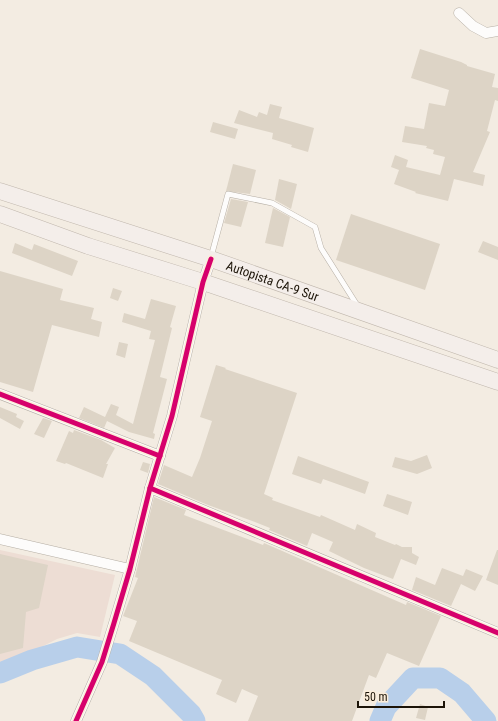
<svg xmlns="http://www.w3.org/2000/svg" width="498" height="721" viewBox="0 0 498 721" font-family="'Roboto Condensed',sans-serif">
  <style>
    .industrial { fill: #edddd4 }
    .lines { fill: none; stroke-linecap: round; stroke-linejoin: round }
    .river { stroke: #b8cfea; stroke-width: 21 }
    .building { fill: #ddd4c6 }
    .service-casing { stroke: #b5aea4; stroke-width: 6 }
    .minor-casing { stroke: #b5aea4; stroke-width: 11 }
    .trunk-casing { stroke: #c0b7ad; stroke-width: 17 }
    .service { stroke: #fdfcfb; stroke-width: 5 }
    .minor { stroke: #fdfcfb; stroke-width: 10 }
    .trunk { stroke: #f4eeea; stroke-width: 16 }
    .cycleway-casing { stroke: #fbedda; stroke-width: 8 }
    .cycleway { stroke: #d6006c; stroke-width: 5 }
    .labels { text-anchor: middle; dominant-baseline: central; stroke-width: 3; stroke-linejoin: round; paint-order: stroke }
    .street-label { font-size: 13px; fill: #1c1408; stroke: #fbedda }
  </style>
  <rect width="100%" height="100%" fill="#f3ece2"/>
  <path class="industrial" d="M0,550L115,575L100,637L77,633L57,639L0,668Z"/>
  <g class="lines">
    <g class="river">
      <path d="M0,673L32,660L77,647L120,654L153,676L191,714L195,721"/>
      <path d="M380,721L386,707L413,678H440L462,693L486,721"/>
    </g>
  </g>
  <g class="building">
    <path d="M420,49L461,62L467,65V66L495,74L492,87L498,88V101L495,100L487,131L490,132L473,172L485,175L483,186L454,179L448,201L415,193L416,192L394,184L399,170L391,167L395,155L408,160L406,167L440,175L445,157L433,154L434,150L426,148L427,146L402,142L405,126L424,129L429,103L445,106L449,90L411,78Z"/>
    <path d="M270,104L282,107L279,118L314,128L308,152L291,147L292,145L272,139L273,133L234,123L239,110L257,117L259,112L267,115Z"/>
    <path d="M213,122L238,129L235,139L210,132Z"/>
    <path d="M233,164L256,170L250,194L226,191Z"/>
    <path d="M279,179L297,184L291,209L275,200Z"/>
    <path d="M231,199L248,202L241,227L224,223Z"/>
    <path d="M273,208L290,217L283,247L265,243Z"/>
    <path d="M351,214L440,244L425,290L336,260Z"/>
    <path d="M483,241L498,247V260L478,252Z"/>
    <path d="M15,243L32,250L34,244L78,261L72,276L12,253Z"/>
    <path d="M0,271L63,289L60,300L94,308L91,319L102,322L99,337L52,325L33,392L0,382Z"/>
    <path d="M113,288L122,291L118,301L110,298Z"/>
    <path d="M151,299L176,306L170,327L172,328L160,377L167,379L153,433L155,434L154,439L129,432L107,421L104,428L79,418L84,407L105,417L111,404L119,407L116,415L133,424L155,340L149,339L151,331L122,322L124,313L145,319Z"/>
    <path d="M119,342L128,344L125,358L116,355Z"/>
    <path d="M216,365L226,368L225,369L297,393L264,494L273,498L272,500L320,517L321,515L355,530L357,524L376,533L375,537L395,545L396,544L402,547H412V553L419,557L416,565L401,559L393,579L364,568L329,551L333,542L312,533L307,546L269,530L270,528L255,522L208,505L158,484L164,465L192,477L200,458L212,421L200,417Z"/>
    <path d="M0,407L17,414L16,417L24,421L20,429L0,418Z"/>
    <path d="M43,418L52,421L44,438L34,434Z"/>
    <path d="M74,430L101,440L115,448L106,464H108L103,478L66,463L65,464L56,461L69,431L73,433Z"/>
    <path d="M427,455L432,468L417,474L392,467L395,457L411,461Z"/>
    <path d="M298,456L369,482L365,494L323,479L321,484L292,474Z"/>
    <path d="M143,462L150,464L148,473L140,470Z"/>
    <path d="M387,494L412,502L408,515L383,506Z"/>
    <path d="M154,497L186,510L184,515L263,545L264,543L406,605L407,602L441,616L419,666L387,653L376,678L369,675L352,721H248L258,696L242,689L236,703L216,694L222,680L129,641L137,621L123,616L138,578L135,577Z"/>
    <path d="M497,550H498V585L486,580Z"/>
    <path d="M0,554L48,565L39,608L26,612L23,648L0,654Z"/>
    <path d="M442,568L463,576L466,569L483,576L475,591L461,584L451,606L412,590L416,577L435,585Z"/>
    <path d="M420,704L428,707L425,720L416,718Z"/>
  </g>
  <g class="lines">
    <defs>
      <path id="service" d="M211,257L228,194L272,203L315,227L321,248L357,305"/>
      <g id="minor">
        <path d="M459,13L473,26L486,33L498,31"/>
        <path d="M0,394L160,456"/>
        <path d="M150,488L498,633"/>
        <path d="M0,539L130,569"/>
        <path d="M76,721L102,662L114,623L130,569L150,488L172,416L203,282L211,259"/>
      </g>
      <g id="trunk">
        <path id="s1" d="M0,191L211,259L498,360"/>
        <path d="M0,214L88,246L203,282L498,382"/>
      </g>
    </defs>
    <use href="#service" class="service-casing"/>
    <use href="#minor" class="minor-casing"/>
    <use href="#trunk" class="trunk-casing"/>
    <use href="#service" class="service"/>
    <use href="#minor" class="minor"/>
    <use href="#trunk" class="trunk"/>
    <defs>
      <g id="cycleway">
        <path d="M0,394L160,456"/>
        <path d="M150,488L498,633"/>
        <path d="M76,721L102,662L114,623L130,569L150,488L172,416L203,282L211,259"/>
      </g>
    </defs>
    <use href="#cycleway" class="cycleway-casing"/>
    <use href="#cycleway" class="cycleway"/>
  </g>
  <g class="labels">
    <g class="street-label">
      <text stroke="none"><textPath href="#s1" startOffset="287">Autopista CA-9 Sur</textPath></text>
    </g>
  </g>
  <path d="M358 701v6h86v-6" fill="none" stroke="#1c1408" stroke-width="2"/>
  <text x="364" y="701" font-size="12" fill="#1c1408" stroke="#fbedda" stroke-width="3" paint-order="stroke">50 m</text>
</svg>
